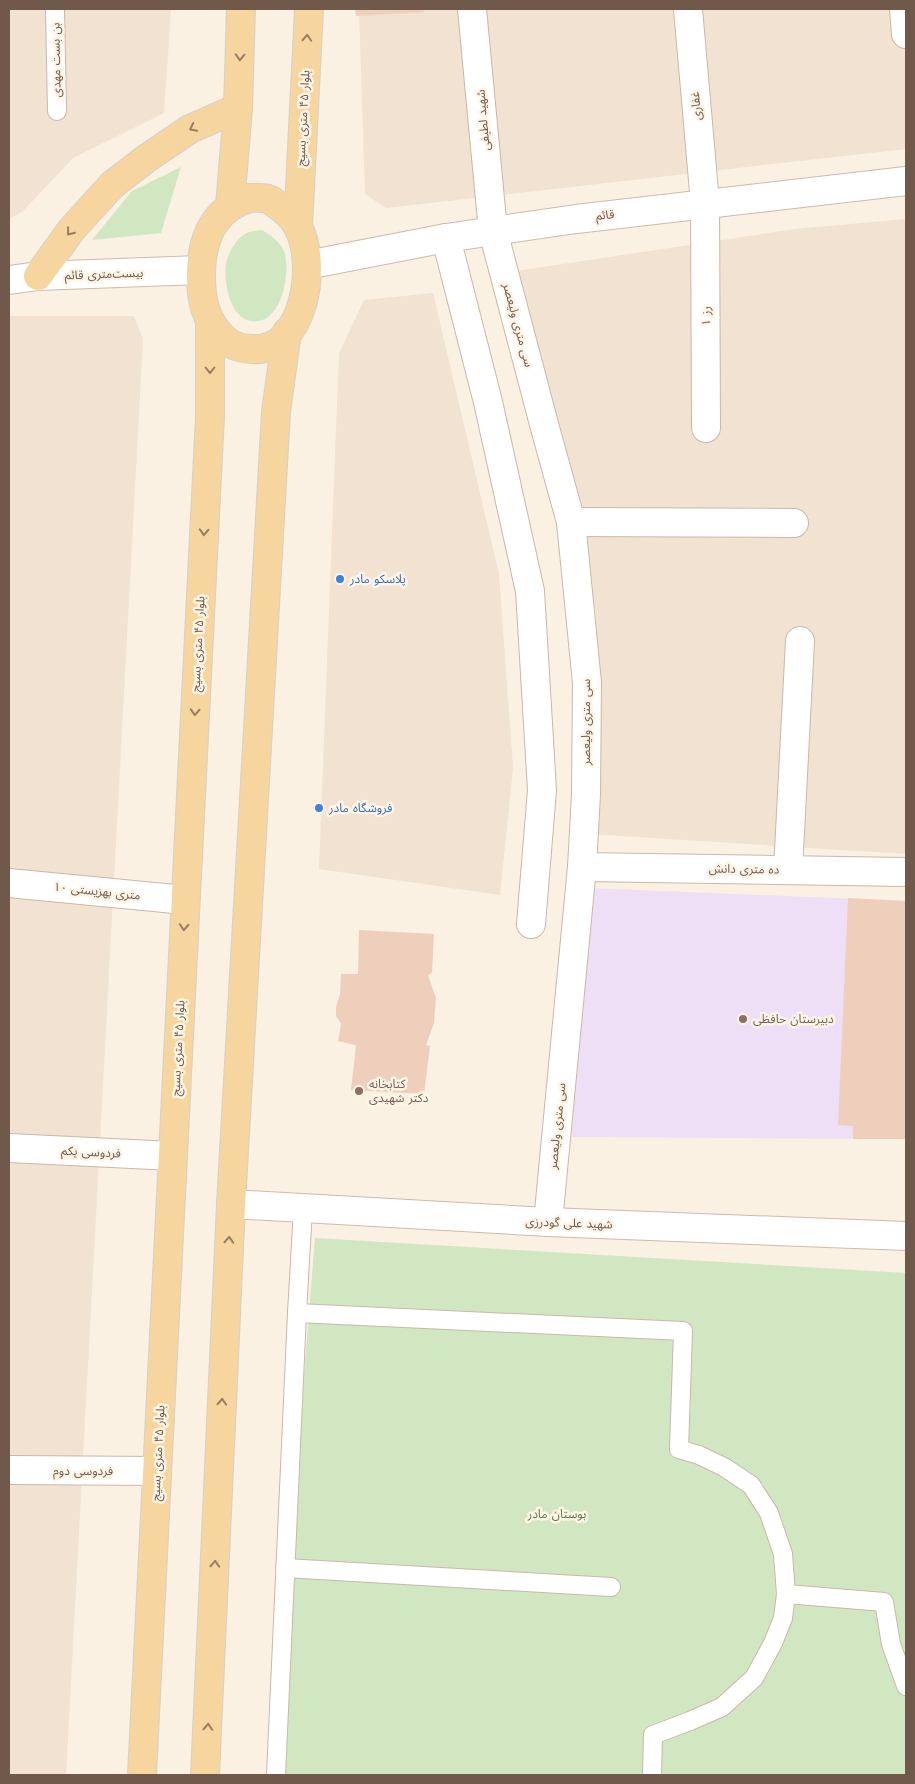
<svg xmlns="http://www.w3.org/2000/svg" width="915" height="1784" viewBox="0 0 915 1784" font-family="'Work Sans','Noto Sans Arabic',sans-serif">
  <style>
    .residential { fill: #f1e2d1 }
    .education { fill: #eedff6 }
    .green { fill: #d1e7c2 }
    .building { fill: #eecfbb }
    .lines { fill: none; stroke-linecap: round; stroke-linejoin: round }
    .lane-casing { stroke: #cab8a9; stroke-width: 20 }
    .street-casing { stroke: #cab8a9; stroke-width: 30 }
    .secondary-casing { stroke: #cfbaaa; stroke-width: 30 }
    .primary-casing { stroke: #d7d0cc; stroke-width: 30 }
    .lane { stroke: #fff; stroke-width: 18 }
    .street { stroke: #fff; stroke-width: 28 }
    .secondary { stroke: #fff; stroke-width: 28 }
    .primary { stroke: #f6d59e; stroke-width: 28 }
    .oneway { stroke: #987e63 }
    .shop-dot { fill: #3f7fe0; stroke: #fef5e7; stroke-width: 2 }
    .education-dot { fill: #8d6e63; stroke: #fef5e7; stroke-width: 2 }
    .labels { text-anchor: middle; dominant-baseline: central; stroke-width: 5; stroke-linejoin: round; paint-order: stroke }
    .street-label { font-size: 12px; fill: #70584a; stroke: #fef5e7 }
    .shop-label { font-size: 12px; fill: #366cbe; stroke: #fef5e7; text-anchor: start }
    .education-label { font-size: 12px; fill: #785e54; stroke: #fef5e7; text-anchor: start }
    .park-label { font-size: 12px; fill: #557b46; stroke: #fef5e7 }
  </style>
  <rect width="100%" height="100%" fill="#faf1e2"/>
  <g class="residential">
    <path d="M9,9H171L164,113L73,158L23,211L9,219Z"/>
    <path d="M359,9H906V149L386,208L365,194Z"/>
    <path d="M906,219V854L590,834L596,615L577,502L497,274L795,229Z"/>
    <path d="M433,293L499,574L513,768L500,895L319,869L339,353L364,300Z"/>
    <path d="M9,316H134L143,339L66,1775H9Z"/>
  </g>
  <path class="education" d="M589,888L906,901V1139L572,1137Z"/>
  <g class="green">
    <path d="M181,167L161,233L92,240L132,191Z"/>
    <path d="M262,230C271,235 280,242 284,251C291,270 283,317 259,321C231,326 223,284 226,263C228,254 234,243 241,237C247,231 255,231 262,230Z"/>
    <path d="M315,1238L906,1273V1775H272Z"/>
  </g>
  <g class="building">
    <path d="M355,9H423L424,12L356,16Z"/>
    <path d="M848,898L906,901V1139H853V1126L838,1125Z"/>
    <path d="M359,930L434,934L432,973L428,975L436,998L434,1023L426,1045L430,1046L424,1094L351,1090L356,1045L338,1041L341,1024L336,1016V1007L340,994L341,974H358Z"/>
  </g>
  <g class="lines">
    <defs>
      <g id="lane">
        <path d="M55,9L57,111"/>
        <path d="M297,1313L683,1331L679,1449L699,1455L724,1467L751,1485L769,1513L783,1554L786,1594L783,1618L773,1643L754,1678L722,1707L690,1721L653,1735L652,1775"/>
        <path d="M285,1568L611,1587"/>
        <path d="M786,1594L884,1602L891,1644L906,1686"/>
        <path d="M276,1775L297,1313L303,1209"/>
      </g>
      <g id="street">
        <path d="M472,9L493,231L545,428L571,522L587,683L586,794L582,867L548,1222"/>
        <path d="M688,9L705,203L706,428"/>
        <path d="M904,9L906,34"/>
        <path d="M446,238L488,402L530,591L542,790L531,924"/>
        <path d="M571,522L794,523"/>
        <path d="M582,867L906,872"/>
        <path d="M788,870L800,641"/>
        <path d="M9,883L185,900"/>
        <path d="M9,1148L173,1156"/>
        <path d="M9,1470L157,1471"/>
      </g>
      <g id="secondary">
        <path d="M307,265L446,238L576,219L906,181"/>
        <path d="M9,280L38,276L200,270"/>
        <path d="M231,1204L548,1222L906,1236"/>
      </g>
      <g id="primary">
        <path d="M249,198C254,198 262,197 268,199C271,200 275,203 277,205C285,210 294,219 298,227C318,263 305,353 252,349C233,348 225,342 214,327C196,301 197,248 215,222C224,209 235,203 249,198Z"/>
        <path d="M230,206L238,108L241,9"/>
        <path d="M298,227L309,9"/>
        <path d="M38,276L72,229L112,185L147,158L190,129L238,108"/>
        <path d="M142,1775L210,416V321"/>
        <path d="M205,1775L231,1204L276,412L287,332"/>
      </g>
    </defs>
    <use href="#lane" class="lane-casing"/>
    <use href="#street" class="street-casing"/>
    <use href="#secondary" class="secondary-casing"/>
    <use href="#primary" class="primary-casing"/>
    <use href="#lane" class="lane"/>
    <use href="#street" class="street"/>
    <use href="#secondary" class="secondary"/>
    <use href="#primary" class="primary"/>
  </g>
  <defs><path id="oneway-chevron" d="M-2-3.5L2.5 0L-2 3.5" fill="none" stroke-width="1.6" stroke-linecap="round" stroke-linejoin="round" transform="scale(1.25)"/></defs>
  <g class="oneway">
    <use href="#oneway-chevron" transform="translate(307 38) rotate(-87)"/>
    <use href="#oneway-chevron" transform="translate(240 57) rotate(92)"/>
    <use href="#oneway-chevron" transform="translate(193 128) rotate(153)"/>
    <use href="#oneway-chevron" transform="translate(70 232) rotate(128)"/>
    <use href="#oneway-chevron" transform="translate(210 370) rotate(90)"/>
    <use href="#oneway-chevron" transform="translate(204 532) rotate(93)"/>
    <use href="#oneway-chevron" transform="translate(195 712) rotate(93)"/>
    <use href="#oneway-chevron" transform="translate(184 927) rotate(93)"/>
    <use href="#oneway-chevron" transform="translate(229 1240) rotate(-87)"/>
    <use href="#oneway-chevron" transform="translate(222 1402) rotate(-87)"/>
    <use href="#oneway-chevron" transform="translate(215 1564) rotate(-87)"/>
    <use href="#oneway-chevron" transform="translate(208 1727) rotate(-87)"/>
  </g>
  <g class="shop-dot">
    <circle cx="340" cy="579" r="5"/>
    <circle cx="319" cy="808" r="5"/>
  </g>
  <g class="education-dot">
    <circle cx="743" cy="1019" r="5"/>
    <circle cx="359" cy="1091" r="5"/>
  </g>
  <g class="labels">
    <g class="street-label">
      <text transform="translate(56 60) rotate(-91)">بن بست مهدی</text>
      <text transform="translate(696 106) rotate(-95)">غفاری</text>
      <text transform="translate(303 118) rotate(-87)">بلوار ۴۵ متری بسیج</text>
      <text transform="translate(483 120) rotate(-95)">شهید لطیفی</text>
      <text transform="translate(605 215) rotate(-7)">قائم</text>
      <text transform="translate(104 274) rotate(-2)">بیست‌متری قائم</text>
      <text transform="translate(706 316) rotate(-90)">رز ۱</text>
      <text transform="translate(518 325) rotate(75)">سی متری ولیعصر</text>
      <text transform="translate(198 644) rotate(-87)">بلوار ۴۵ متری بسیج</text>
      <text transform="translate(586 722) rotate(-90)">سی متری ولیعصر</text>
      <text transform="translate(744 869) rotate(1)">ده متری دانش</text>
      <text transform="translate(97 891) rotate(6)">۱۰ متری بهزیستی</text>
      <text transform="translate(178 1048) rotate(-87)">بلوار ۴۵ متری بسیج</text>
      <text transform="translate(557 1126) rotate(-84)">سی متری ولیعصر</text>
      <text transform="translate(91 1152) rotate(3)">فردوسی یکم</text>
      <text transform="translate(569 1223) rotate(2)">شهید علی گودرزی</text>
      <text transform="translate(158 1453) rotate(-87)">بلوار ۴۵ متری بسیج</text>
      <text x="83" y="1471">فردوسی دوم</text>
    </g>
    <g class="shop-label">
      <text x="350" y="579">پلاسکو مادر</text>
      <text x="329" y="808">فروشگاه مادر</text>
    </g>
    <g class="education-label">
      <text x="753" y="1019">دبیرستان حافظی</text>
      <text x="369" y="1084">کتابخانه<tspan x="369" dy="14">دکتر شهیدی</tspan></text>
    </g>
    <g class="park-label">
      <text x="557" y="1514">بوستان مادر</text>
    </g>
  </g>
  <rect width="915" height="1784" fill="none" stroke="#70584a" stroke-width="20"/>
</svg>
